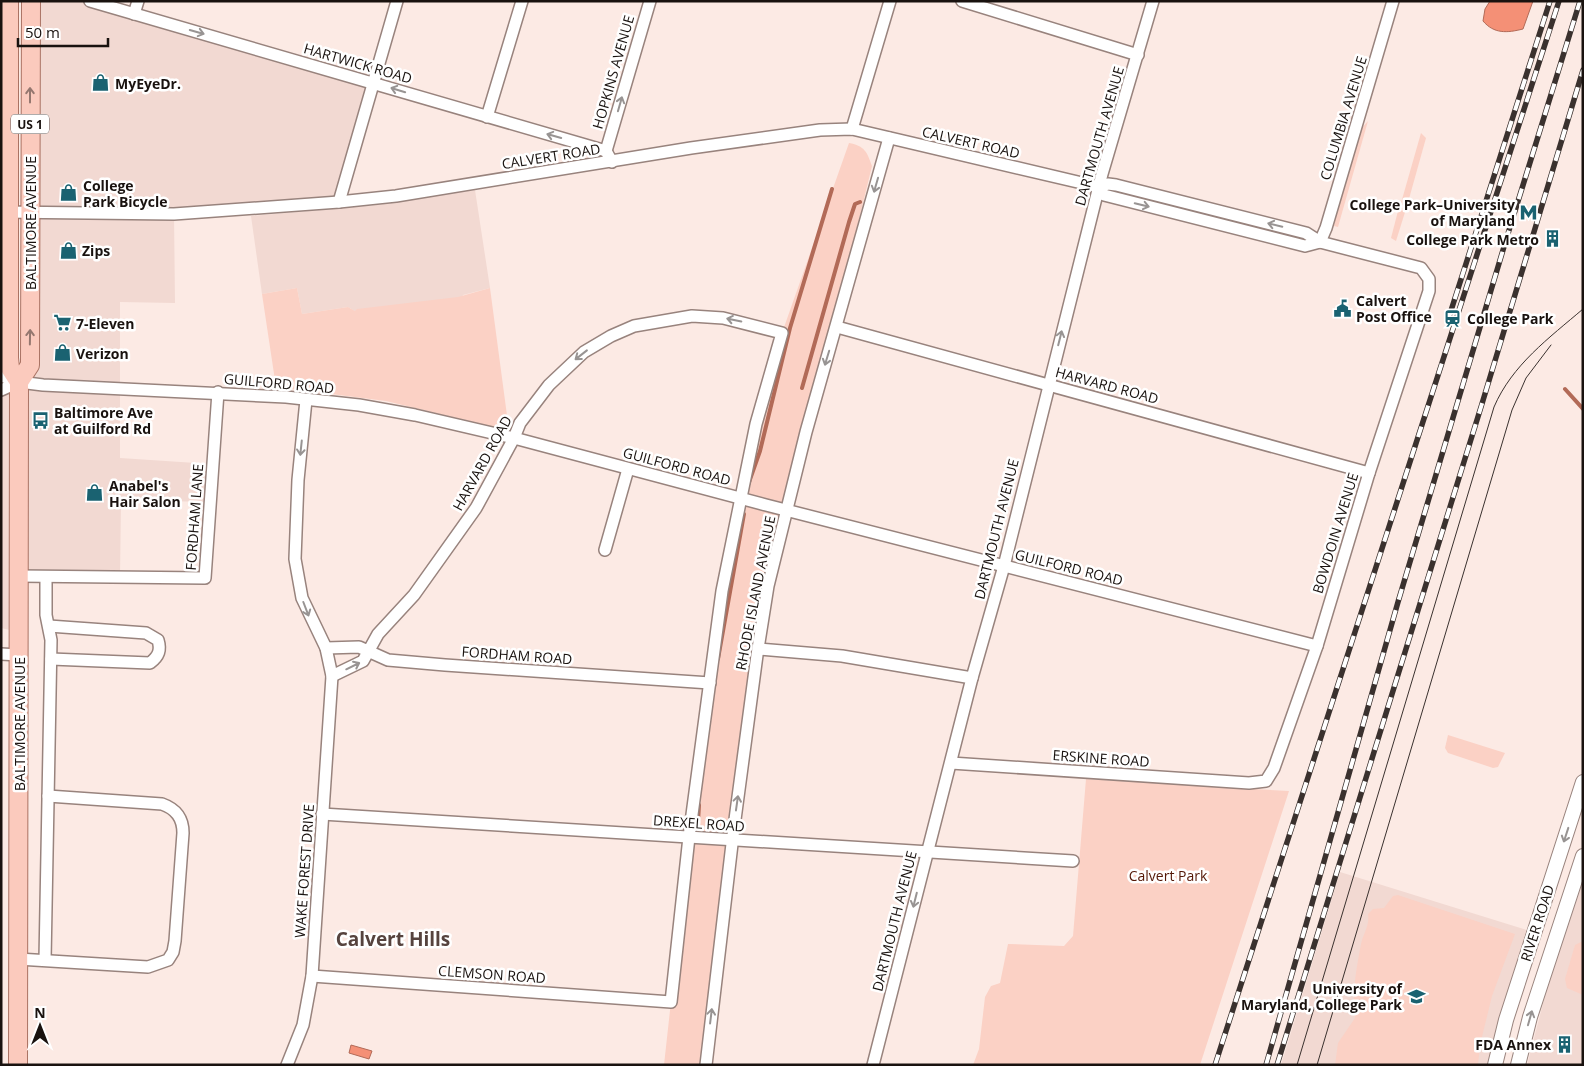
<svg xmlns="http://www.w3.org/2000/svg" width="1584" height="1066" viewBox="0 0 1584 1066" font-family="'Open Sans',sans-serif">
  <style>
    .built { fill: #f2d9d2 }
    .green { fill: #fbd1c5 }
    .water { fill: #f49076; stroke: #b26a57 }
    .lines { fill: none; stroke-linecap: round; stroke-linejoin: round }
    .stream { stroke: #b26a57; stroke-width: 4 }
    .minor-casing { stroke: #98837d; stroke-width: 14 }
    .tertiary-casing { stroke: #98837d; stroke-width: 16 }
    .primary-casing { stroke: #aa7364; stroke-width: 20 }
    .minor { stroke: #fff; stroke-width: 11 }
    .tertiary { stroke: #fff; stroke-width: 14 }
    .primary { stroke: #fbcabd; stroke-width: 18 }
    .tram { stroke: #3a312e; stroke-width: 1 }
    .rail-casing { stroke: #3a312e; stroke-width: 5.5 }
    .rail { stroke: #fff; stroke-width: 4; stroke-dasharray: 11; stroke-linecap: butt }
    .oneway { stroke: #989493 }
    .oneway2 { stroke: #95776f }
    .labels { text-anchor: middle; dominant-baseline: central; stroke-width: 5; stroke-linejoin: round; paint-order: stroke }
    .shield { fill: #fff; stroke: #5e5957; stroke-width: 1 }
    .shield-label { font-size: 12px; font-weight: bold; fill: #19120f }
    .street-label { font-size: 14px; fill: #19120f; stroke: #fff }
    .poi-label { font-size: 14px; font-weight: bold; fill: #19120f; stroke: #fff; text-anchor: start }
    .park-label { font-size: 14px; fill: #541706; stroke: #fff }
    .district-label { font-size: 19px; font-weight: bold; fill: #56433e; stroke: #fff }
  </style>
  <rect width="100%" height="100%" fill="#fceae4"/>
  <g class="built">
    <path d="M31,1H90L374,83L339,202L174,214L175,303L120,302V458L211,464L209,502L121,500L120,578L19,576L14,631L1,628V390L25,376Z"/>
    <path d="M475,190L490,288L463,295L455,318L358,313L348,307L302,314L297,288L262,294L251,216L377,205Z"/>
    <path d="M1340,872L1530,931L1492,1065H1281Z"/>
    <path d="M1583,881V1065H1527L1546,992Z"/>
  </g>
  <g class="green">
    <path d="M1368,121L1338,227L1334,226L1336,213L1361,129Z"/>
    <path d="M1421,133L1426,138L1407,206L1402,205L1401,203Z"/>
    <path d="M849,143C865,146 867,152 872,166L833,326L772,551L706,1065H664L689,838L722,591L782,333Z"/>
    <path d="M1399,207L1406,209L1396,241L1391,238Z"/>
    <path d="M297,288L302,314L348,307L355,311L357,309L458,297L490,288L508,423L498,428L386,401L276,387L262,294Z"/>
    <path d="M1448,735L1505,753L1498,767L1493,768L1448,753L1445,748Z"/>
    <path d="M1086,779L1289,791L1200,1065H973L979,1049L985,997L991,986L1000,983L1008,944L1064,946L1073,936Z"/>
    <path d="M1398,895L1515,934L1492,996L1480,1045L1478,1065H1335L1338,1043L1355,1018C1352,991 1356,971 1361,944C1363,934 1370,925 1368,914L1373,909L1384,908L1393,896Z"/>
    <path d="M1583,941V995L1567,988L1565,979L1575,945Z"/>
  </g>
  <g class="water">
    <path d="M1490,1H1533L1523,29C1507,33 1494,34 1483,21L1485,9Z"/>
    <path d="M351,1045L372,1051L369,1059L349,1053Z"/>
  </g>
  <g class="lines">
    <g class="stream">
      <path d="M802,388L849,222L855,204L860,202"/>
      <path d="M1565,389L1583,409"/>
      <path d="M748,485L760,451L790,328L832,189"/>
      <path d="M718,659L744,514"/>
      <path d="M698,822L699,805"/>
    </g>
    <defs>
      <g id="minor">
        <path d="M90,1L606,151L612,162"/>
        <path d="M962,1L1138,55"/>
        <path d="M134,14L138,1"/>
        <path d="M487,117L522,1"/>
        <path d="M852,129L890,1"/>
        <path d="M606,151L650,1"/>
        <path d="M1099,187L1104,195L1305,246L1320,242"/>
        <path d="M339,202L397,1"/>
        <path d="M2,212L174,214L339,202L396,196L691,148L820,130L852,129L1099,187L1108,184L1116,185L1306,233L1320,242L1421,268L1429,279V291L1369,473L1317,646L1274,768L1266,781L1249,783L951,763"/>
        <path d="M1320,242L1326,228L1393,1"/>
        <path d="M837,327L1369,473"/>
        <path d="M1,376L19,382L43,385L286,397L359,405L415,415L514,438L766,505L1317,646"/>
        <path d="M1,390L19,382"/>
        <path d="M605,550L628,469"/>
        <path d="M19,576L205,578L218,392"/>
        <path d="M49,626L146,633L158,640C161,650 159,656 150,663L51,659"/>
        <path d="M326,648L359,647L388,660L445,665L710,683"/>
        <path d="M758,649L842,656L972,678"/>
        <path d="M1,654L19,655"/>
        <path d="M322,814L1073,861"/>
        <path d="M18,959L148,967L168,960L173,952L175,941L183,833C183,818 176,809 162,804L48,796"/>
        <path d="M45,960L51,640L46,615V578"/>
        <path d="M312,976L671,1002L689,837L722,591L756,424L782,333L723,318L692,316L634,326L611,336L584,352L549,385L520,423L514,438L476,508L414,595L378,634L363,661L332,676"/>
        <path d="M287,1065L303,1025L312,976L332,676L326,648L302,598L295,559L298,480L306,400"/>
        <path d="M706,1065L734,827L757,655L768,586L806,432L889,138"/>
        <path d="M873,1065L972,678L1004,566L1102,174L1153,1"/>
      </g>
      <g id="tertiary">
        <path d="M1495,1065L1506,1020L1583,782"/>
        <path d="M1518,1065L1530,1017L1583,856"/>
      </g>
      <g id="primary">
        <path d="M9,1V358L10,368L19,382L18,1065"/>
        <path d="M19,382L30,365L31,1"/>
      </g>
    </defs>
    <use href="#minor" class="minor-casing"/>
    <use href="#tertiary" class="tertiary-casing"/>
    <use href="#primary" class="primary-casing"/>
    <use href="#minor" class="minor"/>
    <use href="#tertiary" class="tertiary"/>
    <use href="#primary" class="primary"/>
    <g class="tram">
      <path d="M1297,1065L1494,407C1512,365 1549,338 1583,309"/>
      <path d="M1317,1065L1512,410L1526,378L1551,345"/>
    </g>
    <defs>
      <g id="rail">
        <path d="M1448,320L1550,1"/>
        <path d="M1215,1065L1559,1"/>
        <path d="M1266,1065L1398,602L1506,240L1580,1"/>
        <path d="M1277,1065L1481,407L1583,70"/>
      </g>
    </defs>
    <use href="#rail" class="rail-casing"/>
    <use href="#rail" class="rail"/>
  </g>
  <defs><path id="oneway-shaft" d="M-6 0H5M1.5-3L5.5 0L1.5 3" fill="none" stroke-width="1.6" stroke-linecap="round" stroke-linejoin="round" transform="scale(1.25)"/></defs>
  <g class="oneway">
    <use href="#oneway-shaft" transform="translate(197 32) rotate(16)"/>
    <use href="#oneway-shaft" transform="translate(398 90) rotate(-163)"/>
    <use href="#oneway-shaft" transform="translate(620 104) rotate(-74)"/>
    <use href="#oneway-shaft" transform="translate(554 136) rotate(-164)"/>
    <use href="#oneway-shaft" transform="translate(876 185) rotate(106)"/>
    <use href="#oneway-shaft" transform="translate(1142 205) rotate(14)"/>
    <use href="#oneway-shaft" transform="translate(1275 225) rotate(-166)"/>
    <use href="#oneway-shaft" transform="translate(734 320) rotate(-168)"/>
    <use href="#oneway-shaft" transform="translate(1060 338) rotate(-76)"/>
    <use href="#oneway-shaft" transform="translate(581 355) rotate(142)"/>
    <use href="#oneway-shaft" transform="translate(827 358) rotate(107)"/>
    <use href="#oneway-shaft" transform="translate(301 448) rotate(96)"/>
    <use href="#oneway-shaft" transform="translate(306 609) rotate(69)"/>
    <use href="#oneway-shaft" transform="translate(353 666) rotate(-26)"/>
    <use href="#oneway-shaft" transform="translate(737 803) rotate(-82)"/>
    <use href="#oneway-shaft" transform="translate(1566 835) rotate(108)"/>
    <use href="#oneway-shaft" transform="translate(915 900) rotate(104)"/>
    <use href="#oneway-shaft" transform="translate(711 1016) rotate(-83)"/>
    <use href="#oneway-shaft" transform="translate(1530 1018) rotate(-74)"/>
  </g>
  <g class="oneway2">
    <use href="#oneway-shaft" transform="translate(30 95) rotate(-90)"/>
    <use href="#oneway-shaft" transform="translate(30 337) rotate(-89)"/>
  </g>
  <defs>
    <symbol id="shop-bare" viewBox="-9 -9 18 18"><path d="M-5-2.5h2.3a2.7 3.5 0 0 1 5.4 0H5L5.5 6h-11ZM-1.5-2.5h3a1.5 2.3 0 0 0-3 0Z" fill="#1a6271" stroke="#fff" stroke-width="2.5" paint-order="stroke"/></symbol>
    <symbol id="metro-bare" viewBox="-9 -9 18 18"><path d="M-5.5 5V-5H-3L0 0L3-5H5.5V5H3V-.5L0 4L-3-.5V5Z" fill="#1a6271" stroke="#fff" stroke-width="2.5" paint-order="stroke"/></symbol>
    <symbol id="building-bare" viewBox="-9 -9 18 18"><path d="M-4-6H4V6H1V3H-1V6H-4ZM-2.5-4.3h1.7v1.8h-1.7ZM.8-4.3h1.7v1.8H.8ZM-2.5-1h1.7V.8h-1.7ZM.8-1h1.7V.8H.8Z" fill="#1a6271" stroke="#fff" stroke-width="2.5" paint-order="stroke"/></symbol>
    <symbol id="civic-bare" viewBox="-9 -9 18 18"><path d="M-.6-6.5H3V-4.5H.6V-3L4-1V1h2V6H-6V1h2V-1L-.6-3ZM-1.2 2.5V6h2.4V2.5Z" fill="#1a6271" stroke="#fff" stroke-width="2.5" paint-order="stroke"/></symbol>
    <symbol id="station-bare" viewBox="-9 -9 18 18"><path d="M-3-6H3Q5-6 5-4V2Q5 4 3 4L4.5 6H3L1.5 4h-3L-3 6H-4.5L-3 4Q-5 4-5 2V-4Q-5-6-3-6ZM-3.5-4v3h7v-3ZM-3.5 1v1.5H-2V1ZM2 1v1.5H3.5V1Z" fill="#1a6271" stroke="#fff" stroke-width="2.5" paint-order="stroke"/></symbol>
    <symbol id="supermarket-bare" viewBox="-9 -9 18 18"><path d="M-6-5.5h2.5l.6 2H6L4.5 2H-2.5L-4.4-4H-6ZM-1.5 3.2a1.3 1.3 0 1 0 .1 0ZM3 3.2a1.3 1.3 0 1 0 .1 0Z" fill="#1a6271" stroke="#fff" stroke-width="2.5" paint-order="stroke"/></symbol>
    <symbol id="bus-bare" viewBox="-9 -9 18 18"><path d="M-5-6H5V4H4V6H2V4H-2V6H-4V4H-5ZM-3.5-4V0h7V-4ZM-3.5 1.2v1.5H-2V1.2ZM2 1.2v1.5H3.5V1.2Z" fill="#1a6271" stroke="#fff" stroke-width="2.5" paint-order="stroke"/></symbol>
    <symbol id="university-bare" viewBox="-9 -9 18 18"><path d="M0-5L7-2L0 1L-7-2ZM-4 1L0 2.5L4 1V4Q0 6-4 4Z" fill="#1a6271" stroke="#fff" stroke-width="2.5" paint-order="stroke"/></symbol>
  </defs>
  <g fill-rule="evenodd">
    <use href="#shop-bare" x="88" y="70" width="25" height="25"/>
    <use href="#shop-bare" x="56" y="180" width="25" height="25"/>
    <use href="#metro-bare" x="1516" y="200" width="25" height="25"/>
    <use href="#building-bare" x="1540" y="226" width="25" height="25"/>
    <use href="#shop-bare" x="56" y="238" width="25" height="25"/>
    <use href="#civic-bare" x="1330" y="296" width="25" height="25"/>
    <use href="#station-bare" x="1440" y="306" width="25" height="25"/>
    <use href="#supermarket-bare" x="50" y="310" width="25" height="25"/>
    <use href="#shop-bare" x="50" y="340" width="25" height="25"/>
    <use href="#bus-bare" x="28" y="408" width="25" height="25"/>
    <use href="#shop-bare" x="82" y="480" width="25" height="25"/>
    <use href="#university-bare" x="1404" y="984" width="25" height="25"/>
    <use href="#building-bare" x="1552" y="1032" width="25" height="25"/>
  </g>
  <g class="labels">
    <rect class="shield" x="11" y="114.5" width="38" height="19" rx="4"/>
    <g class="shield-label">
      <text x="30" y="124">US 1</text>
    </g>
    <g class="street-label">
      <text transform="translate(358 63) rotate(16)">HARTWICK ROAD</text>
      <text transform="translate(613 72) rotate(-74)">HOPKINS AVENUE</text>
      <text transform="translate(1343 118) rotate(-73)">COLUMBIA AVENUE</text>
      <text transform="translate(1099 136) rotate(-74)">DARTMOUTH AVENUE</text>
      <text transform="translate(971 142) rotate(13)">CALVERT ROAD</text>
      <text transform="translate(551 156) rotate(-9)">CALVERT ROAD</text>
      <text transform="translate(30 223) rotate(-90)">BALTIMORE AVENUE</text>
      <text transform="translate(279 383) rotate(5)">GUILFORD ROAD</text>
      <text transform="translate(1107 385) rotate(15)">HARVARD ROAD</text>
      <text transform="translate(482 463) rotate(-61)">HARVARD ROAD</text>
      <text transform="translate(677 466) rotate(15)">GUILFORD ROAD</text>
      <text transform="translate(194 517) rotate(-86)">FORDHAM LANE</text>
      <text transform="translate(996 529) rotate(-76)">DARTMOUTH AVENUE</text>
      <text transform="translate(1335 533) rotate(-73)">BOWDOIN AVENUE</text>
      <text transform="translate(1069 567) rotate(14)">GUILFORD ROAD</text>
      <text transform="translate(755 593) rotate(-79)">RHODE ISLAND AVENUE</text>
      <text transform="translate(517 655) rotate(4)">FORDHAM ROAD</text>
      <text transform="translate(19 724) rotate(-90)">BALTIMORE AVENUE</text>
      <text transform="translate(1101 758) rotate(4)">ERSKINE ROAD</text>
      <text transform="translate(699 823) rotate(4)">DREXEL ROAD</text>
      <text transform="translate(304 871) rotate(-86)">WAKE FOREST DRIVE</text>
      <text transform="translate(894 921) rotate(-76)">DARTMOUTH AVENUE</text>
      <text transform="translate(1537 923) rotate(-72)">RIVER ROAD</text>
      <text transform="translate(492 974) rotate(4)">CLEMSON ROAD</text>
    </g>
    <g class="poi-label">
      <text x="115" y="83">MyEyeDr.</text>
      <text x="83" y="185">College<tspan x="83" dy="16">Park Bicycle</tspan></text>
      <text x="1515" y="204" text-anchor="end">College Park–University<tspan x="1515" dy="16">of Maryland</tspan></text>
      <text x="1539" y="239" text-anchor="end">College Park Metro</text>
      <text x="82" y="250">Zips</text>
      <text x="1356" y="300">Calvert<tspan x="1356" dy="16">Post Office</tspan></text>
      <text x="1467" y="318">College Park</text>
      <text x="76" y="323">7-Eleven</text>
      <text x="76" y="353">Verizon</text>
      <text x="54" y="412">Baltimore Ave<tspan x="54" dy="16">at Guilford Rd</tspan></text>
      <text x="109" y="485">Anabel's<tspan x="109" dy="16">Hair Salon</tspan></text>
      <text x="1402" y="988" text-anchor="end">University of<tspan x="1402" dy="16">Maryland, College Park</tspan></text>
      <text x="1551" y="1044" text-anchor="end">FDA Annex</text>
    </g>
    <g class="park-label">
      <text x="1168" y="875">Calvert Park</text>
    </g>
    <g class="district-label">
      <text x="393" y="939">Calvert Hills</text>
    </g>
  </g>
  <rect width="1584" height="1066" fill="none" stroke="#19120f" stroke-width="5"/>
  <g transform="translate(40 1026)" stroke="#ffffff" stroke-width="4" paint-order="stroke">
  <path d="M0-4L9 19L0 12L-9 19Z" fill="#19120f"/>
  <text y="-8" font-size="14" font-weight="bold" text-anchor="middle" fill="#19120f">N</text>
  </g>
  <path d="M18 38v8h90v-8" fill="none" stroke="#19120f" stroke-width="2.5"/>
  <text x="25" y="38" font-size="15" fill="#19120f" stroke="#ffffff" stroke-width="4" paint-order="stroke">50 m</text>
</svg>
